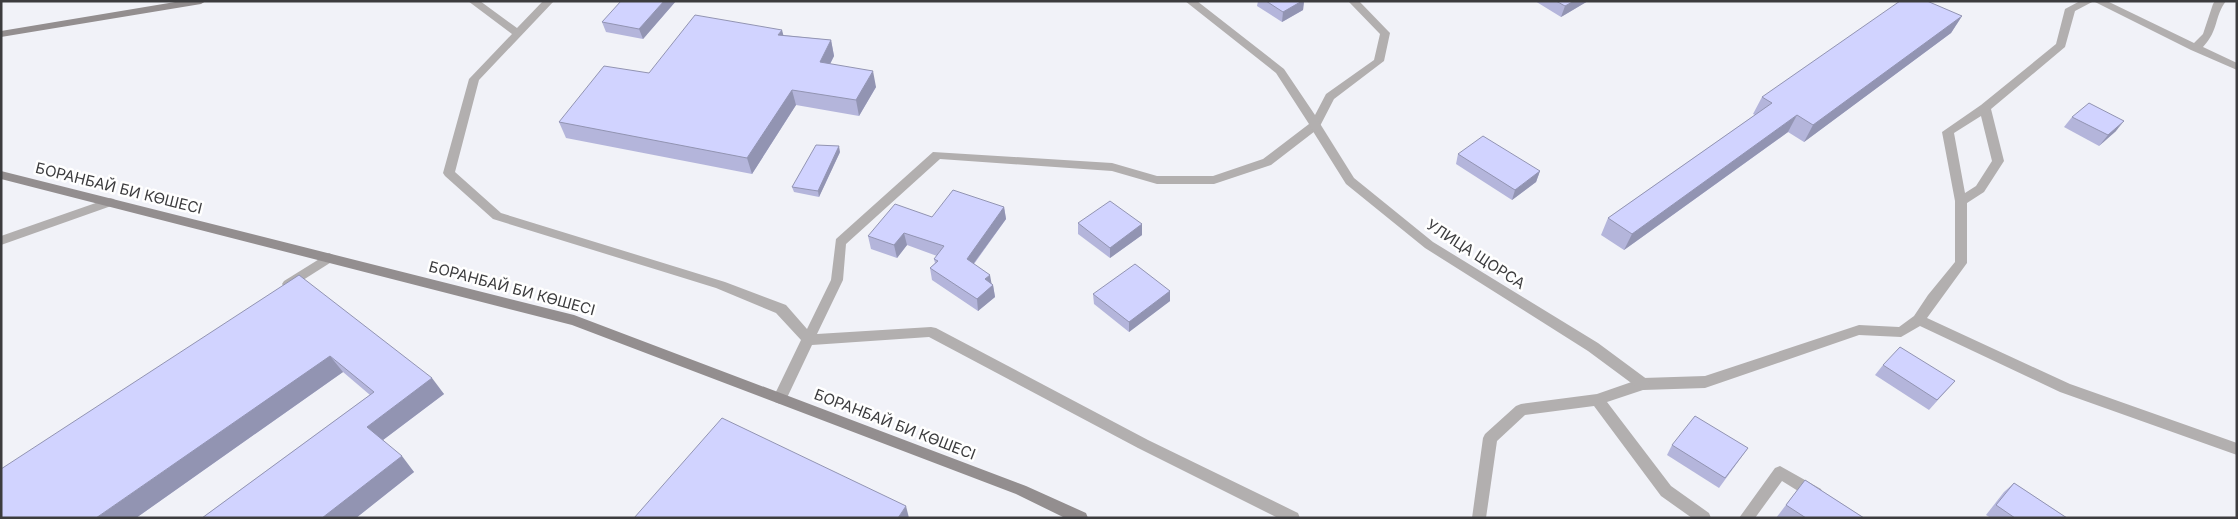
<svg xmlns="http://www.w3.org/2000/svg" width="2238" height="519" viewBox="0 0 2238 519" font-family="Inter,sans-serif">
  <style>
    .lines { fill: none; stroke-linecap: round; stroke-linejoin: round }
    .lane { fill: #b2afaf; fill-rule: evenodd }
    .street { fill: #b2afaf; fill-rule: evenodd }
    .secondary { fill: #938e8f; fill-rule: evenodd }
    .wall { fill: #b4b5db }
    .shaded-wall { fill: #9294b2 }
    .building { fill: #d1d3ff; stroke: #9294b2 }
    .labels { text-anchor: middle; dominant-baseline: central; stroke-width: 5; stroke-linejoin: round; paint-order: stroke }
    .street-label { font-size: 15px; fill: #3c3c3e; stroke: #fff }
  </style>
  <rect width="100%" height="100%" fill="#f1f2f8"/>
  <g class="lines">
    <g class="lane">
      <path d="M468,1H480L517,28L543,1H554L479,80L455,172L501,213L725,282L786,305L807,329L831,280L836,239L933,152L1112,163L1157,176H1213L1263,159L1309,124L1276,73L1185,1H1197L1284,69L1315,115L1326,94L1374,60L1380,34L1348,1H1359L1390,33L1384,61L1334,99L1319,128L1271,165L1214,184H1157L1112,171L940,159L846,244L843,280L817,334L931,327L936,328L1148,440L1298,513L1300,518H1278L1138,448L929,337L812,345L785,402L780,404L775,402L773,398L801,340L776,313L716,288L493,219L445,176L443,173L469,79L512,34Z"/>
      <path d="M2080,1H2094L2075,11L2065,47L1991,109L2004,161L1984,192L1967,203V263L1927,318L2070,384L2237,443V455L2060,392L1920,326L1901,337L1859,335L1705,388L1643,390L1607,402L1671,486L1709,513L1711,518H1692L1661,496L1594,406L1525,415L1497,441L1486,518H1472L1483,438L1485,434L1516,406L1521,404L1597,394L1643,378L1705,376L1859,325L1899,327L1914,316L1928,295L1955,262V201L1942,132L1981,105L2056,44L2065,9ZM1981,116L1992,161L1976,186L1965,193L1954,133Z"/>
      <path d="M110,198L114,199L116,202L114,205L1,245V236Z"/>
      <path d="M329,253L333,255L335,258L333,261L292,287H284L282,284L284,281Z"/>
      <path d="M1780,466L1821,489L1823,494L1821,499L1816,500L1811,499L1782,481L1755,518H1739L1775,468Z"/>
    </g>
    <g class="street">
      <path d="M2093,1H2107L2194,43L2203,34L2213,4L2215,1H2226C2214,17 2219,30 2203,47L2237,63V70L2191,50Z"/>
      <path d="M1315,121L1319,122L1354,178L1433,242L1598,343L1648,380L1650,384L1648,388L1643,390L1638,388L1588,351L1425,248L1346,184L1309,125Z"/>
    </g>
    <g class="secondary">
      <path d="M181,1H206L201,4L1,37V31Z"/>
      <path d="M1,171L574,315L1026,486L1086,513L1088,518H1065L1016,494L572,325L1,179Z"/>
    </g>
  </g>
  <g class="wall">
    <path d="M676,1L643,39L606,32L602,22Z"/>
    <path d="M1258,1H1304L1303,10L1282,22L1257,6Z"/>
    <path d="M1535,1H1588L1561,17Z"/>
    <path d="M1962,16L1951,33L1804,142L1788,132L1624,250L1601,235L1608,218L1755,115L1753,114L1762,97Z"/>
    <path d="M783,35L831,40L834,56L830,64L876,87L859,116L796,105L752,174L566,138L559,122L649,73Z"/>
    <path d="M2072,117L2116,131L2099,146L2064,127Z"/>
    <path d="M840,152L819,197L794,192L792,187Z"/>
    <path d="M1458,154L1540,171L1536,182L1512,200L1456,164Z"/>
    <path d="M1004,207L1006,219L974,264L993,285L995,297L978,311L932,280L930,268L935,263L934,259L937,256L907,245L897,258L871,249L868,236L932,217Z"/>
    <path d="M1078,223L1142,224V235L1110,258L1078,234Z"/>
    <path d="M299,275L444,394L383,440L414,472L356,518H202L370,395L343,372L136,518Z"/>
    <path d="M1170,291V301L1129,332L1094,304L1093,294Z"/>
    <path d="M1883,365L1955,381L1929,410L1875,375Z"/>
    <path d="M1672,445L1748,448L1719,488L1667,455Z"/>
    <path d="M1805,480L1864,518H1776Z"/>
    <path d="M2014,483L2067,518H1991L1986,515L2004,492Z"/>
  </g>
  <g class="shaded-wall">
    <path d="M664,1H676L643,39L639,29Z"/>
    <path d="M1302,1H1304L1303,10L1282,22L1283,12Z"/>
    <path d="M1574,1H1588L1561,17L1565,6Z"/>
    <path d="M1962,16L1951,33L1804,142L1813,125Z"/>
    <path d="M782,30L786,45L778,35Z"/>
    <path d="M831,40L834,56L823,78L820,62Z"/>
    <path d="M873,71L876,87L859,116L856,100Z"/>
    <path d="M792,90L796,105L752,174L747,158Z"/>
    <path d="M1797,115L1788,132L1624,250L1632,234Z"/>
    <path d="M2124,121L2116,131L2099,146L2108,135Z"/>
    <path d="M839,146L840,152L819,197L818,191Z"/>
    <path d="M1540,171L1536,182L1512,200L1515,190Z"/>
    <path d="M1004,207L1006,219L968,271L967,259Z"/>
    <path d="M1142,224V235L1110,258V248Z"/>
    <path d="M904,233L907,245L897,258L894,245Z"/>
    <path d="M990,275L992,286L993,285L995,297L978,311L977,299L985,279Z"/>
    <path d="M1170,291V301L1129,332V322Z"/>
    <path d="M330,356L343,372L136,518H96Z"/>
    <path d="M432,378L444,394L379,443L367,427Z"/>
    <path d="M402,456L414,472L356,518H322Z"/>
    <path d="M906,506L909,518H898Z"/>
  </g>
  <g class="building">
    <path d="M621,1H664L639,29L602,22Z"/>
    <path d="M1266,1H1302L1283,12Z"/>
    <path d="M1556,1H1574L1565,6Z"/>
    <path d="M1900,1H1927L1962,16L1813,125L1797,115L1632,234L1608,218L1772,103L1762,97Z"/>
    <path d="M695,15L782,30L778,35L831,40L820,62L873,71L856,100L792,90L747,158L559,122L604,66L649,73Z"/>
    <path d="M2089,103L2124,121L2108,135L2072,117Z"/>
    <path d="M1483,136L1540,171L1515,190L1458,154Z"/>
    <path d="M816,145L839,146L818,191L792,187Z"/>
    <path d="M953,190L1004,207L967,259L990,275L985,279L993,285L977,299L930,268L938,261L934,259L944,246L904,233L894,245L868,236L895,204L932,217Z"/>
    <path d="M1110,201L1142,224L1110,248L1078,223Z"/>
    <path d="M1135,264L1170,291L1129,322L1093,294Z"/>
    <path d="M299,275L432,378L367,427L402,456L322,518H202L374,392L330,356L96,518H1V469Z"/>
    <path d="M1900,347L1955,381L1937,400L1883,365Z"/>
    <path d="M1695,416L1748,448L1725,478L1672,445Z"/>
    <path d="M722,418L906,506L898,518H634Z"/>
    <path d="M1805,480L1864,518H1806L1786,505Z"/>
    <path d="M2014,483L2067,518H2015L1996,505Z"/>
  </g>
  <g class="labels">
    <g class="street-label">
      <text transform="translate(119 188) rotate(14)">БОРАНБАЙ БИ КӨШЕСІ</text>
      <text transform="translate(1476 254) rotate(33)">УЛИЦА ЩОРСА</text>
      <text transform="translate(512 288) rotate(15)">БОРАНБАЙ БИ КӨШЕСІ</text>
      <text transform="translate(895 424) rotate(21)">БОРАНБАЙ БИ КӨШЕСІ</text>
    </g>
  </g>
  <rect width="2238" height="519" fill="none" stroke="#3c3c3e" stroke-width="5"/>
</svg>
